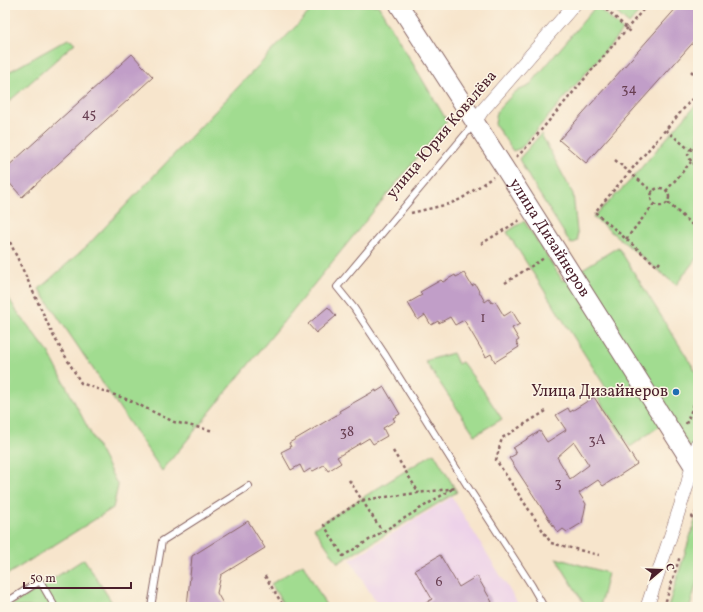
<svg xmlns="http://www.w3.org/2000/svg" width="703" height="612" viewBox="0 0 703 612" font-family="Vollkorn,serif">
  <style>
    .built { fill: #edd1e9 }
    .green { fill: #a1dc90; stroke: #767e5e }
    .building { fill: #c19ec8; fill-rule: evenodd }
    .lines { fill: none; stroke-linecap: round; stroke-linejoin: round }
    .lane-casing { stroke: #876463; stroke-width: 8 }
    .street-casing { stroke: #876463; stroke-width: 14 }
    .secondary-casing { stroke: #876463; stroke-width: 20 }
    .path { stroke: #876463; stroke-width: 2.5; stroke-dasharray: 3 3; stroke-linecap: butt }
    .lane { stroke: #fff; stroke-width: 6 }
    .street { stroke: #fff; stroke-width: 13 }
    .secondary { stroke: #fff; stroke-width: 18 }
    .poi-dot { fill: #1f6fb2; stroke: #fcf5e5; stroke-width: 1.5 }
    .labels { text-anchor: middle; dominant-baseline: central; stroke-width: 3; stroke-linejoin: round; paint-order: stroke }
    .number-label { font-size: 14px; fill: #683f52 }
    .street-label { font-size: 16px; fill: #4a1f2b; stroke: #fcf5e5 }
    .poi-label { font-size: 16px; fill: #4a1f2b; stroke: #fcf5e5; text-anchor: end }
  </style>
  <rect width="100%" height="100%" fill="#fcf5e5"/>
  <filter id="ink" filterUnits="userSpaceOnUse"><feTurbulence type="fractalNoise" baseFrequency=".025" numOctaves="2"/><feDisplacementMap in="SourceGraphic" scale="8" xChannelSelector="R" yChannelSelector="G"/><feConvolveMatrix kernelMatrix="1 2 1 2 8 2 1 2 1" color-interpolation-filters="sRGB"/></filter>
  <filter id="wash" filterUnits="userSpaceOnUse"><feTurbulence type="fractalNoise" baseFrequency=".012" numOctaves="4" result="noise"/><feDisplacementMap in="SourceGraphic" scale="16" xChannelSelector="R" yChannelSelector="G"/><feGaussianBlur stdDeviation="0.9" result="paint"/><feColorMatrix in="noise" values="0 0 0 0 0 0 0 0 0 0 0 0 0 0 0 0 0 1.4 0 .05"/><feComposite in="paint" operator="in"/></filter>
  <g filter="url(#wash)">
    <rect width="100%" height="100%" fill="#f7e5cc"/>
    <path class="built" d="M452,497L520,607H379L350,560Z"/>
    <g class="green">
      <path d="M316,5H378L447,121L162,471L39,289L87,246Z"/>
      <path d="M608,5H645L629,24Z"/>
      <path d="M596,6L623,30L521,148L513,151L495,124L497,111L515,92L529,86Z"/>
      <path d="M68,39L75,43L5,105V74Z"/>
      <path d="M698,102V256L676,285L593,217L628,183Z"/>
      <path d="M541,134L573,194L578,241L571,244L530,179L519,159Z"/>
      <path d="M524,221L563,281L618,247L698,375V461L671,418L630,447L595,394L606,388L507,232Z"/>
      <path d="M5,292L16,310L49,353L118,486L113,508L5,576Z"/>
      <path d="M453,353L458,364L462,362L483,390L502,419L475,435L425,361Z"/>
      <path d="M434,453L457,492L338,563L314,528Z"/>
      <path d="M698,516V578L690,607H668L696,518Z"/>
      <path d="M556,558L608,573L600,607H586Z"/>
      <path d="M84,559L115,607H9Z"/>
      <path d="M303,564L327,607H285L271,584Z"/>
    </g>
    <g id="blocks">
      <g class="building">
        <path d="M679,5H698V37L586,163L559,140Z"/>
        <path d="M132,54L153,77L22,197L5,178V169Z"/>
        <path d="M464,273L472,286L475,284L485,302L489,299L492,303L495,301L504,316L512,311L520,324L512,328L519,340L516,342L519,347L495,362L491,354L486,357L464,320L455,325L450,317L439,323L438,321L431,325L425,315L418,320L408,303L422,295L420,292L441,280L443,282L455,275L456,277Z"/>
        <path d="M328,307L336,316L316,333L308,324Z"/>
        <path d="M384,387L400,414L393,418L395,421L383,428L387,436L373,444L369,438L349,450L337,457L341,463L328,471L324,465L313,471L310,469L304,473L300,465L291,470L281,452L291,447L289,443L340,413L339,411L376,390V392Z"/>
        <path d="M594,397L637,464L603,486L598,480L579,493L586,504L582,523L567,532L563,529L558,533L509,458L516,454L513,448L540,431L547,442L566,430L556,415L568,408L570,412ZM574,442L589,465L570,479L557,457Z"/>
        <path d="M248,521L265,548L221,575L217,593L225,607H187L192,556Z"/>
        <path d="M440,555L459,587L477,576L492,602L484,607H420L432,599L415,570Z"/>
      </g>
    </g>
  </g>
  <g filter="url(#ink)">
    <use href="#blocks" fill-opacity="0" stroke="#876463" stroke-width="1"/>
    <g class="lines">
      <defs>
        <g id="lane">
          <path d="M474,124L337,287L354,308L386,356L468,487L532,586L544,607"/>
          <path d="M5,603L40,581L55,607"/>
          <path d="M151,607L162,541L249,486"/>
        </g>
        <g id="street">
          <path d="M475,122L482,111L574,5"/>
          <path d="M647,607L687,486L697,444"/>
        </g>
        <g id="secondary">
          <path id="s1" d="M399,5L504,167L698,473"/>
        </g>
      </defs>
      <use href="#lane" class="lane-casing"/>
      <use href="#street" class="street-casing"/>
      <use href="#secondary" class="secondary-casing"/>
      <g class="path">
        <path d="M602,5L632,33"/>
        <path d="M691,71L698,78"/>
        <path d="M666,130L690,150"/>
        <path d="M698,147L692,148L688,155L692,163L698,164"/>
        <path d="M516,157L524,150L542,129L647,5"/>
        <path d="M615,160L653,192"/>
        <circle cx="660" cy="197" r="9"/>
        <path d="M666,191L691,162"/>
        <path d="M668,203L698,230"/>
        <path d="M411,213L449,204L461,199L493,177"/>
        <path d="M698,231L696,234L698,236"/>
        <path d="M626,239L654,204"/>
        <path d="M10,242L54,337L81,383L129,400L174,422L214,431"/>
        <path d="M481,244L520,220"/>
        <path d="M660,262L657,266L595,212L698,92"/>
        <path d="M505,283L544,258"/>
        <path d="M546,411L502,438L496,460L551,543L599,555"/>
        <path d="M686,424L698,394"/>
        <path d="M393,451L419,493"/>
        <path d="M349,480L382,531"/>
        <path d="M452,489L343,556L324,525L362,500L457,488"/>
        <path d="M691,518L698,510"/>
        <path d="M265,576L284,607"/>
        <path d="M664,607L680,556"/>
      </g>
      <use href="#lane" class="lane"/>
      <use href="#street" class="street"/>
      <use href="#secondary" class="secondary"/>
    </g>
  </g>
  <circle class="poi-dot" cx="676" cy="392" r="4"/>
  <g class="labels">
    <g class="number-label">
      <text x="629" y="89">34</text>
      <text x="89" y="114">45</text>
      <text x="483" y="318">1</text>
      <text x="347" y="432">38</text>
      <text x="597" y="440">3А</text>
      <text x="558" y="483">3</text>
      <text x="439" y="582">6</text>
    </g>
    <g class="street-label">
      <text transform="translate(442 135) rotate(-50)">улица Юрия Ковалёва</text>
      <text stroke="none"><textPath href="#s1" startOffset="277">улица Дизайнеров</textPath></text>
    </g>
    <g class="poi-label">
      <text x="668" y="392">Улица Дизайнеров</text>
    </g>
  </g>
  <rect width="703" height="612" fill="none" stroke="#fcf5e5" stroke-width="20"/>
  <g transform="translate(661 570) rotate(71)" stroke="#fcf5e5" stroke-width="3" paint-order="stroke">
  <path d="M0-3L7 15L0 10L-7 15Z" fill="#4a1f2b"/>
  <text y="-6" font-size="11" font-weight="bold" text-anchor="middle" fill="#4a1f2b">С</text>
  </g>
  <path d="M24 582v6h107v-6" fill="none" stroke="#4a1f2b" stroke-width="2"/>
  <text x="30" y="582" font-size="12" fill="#4a1f2b" stroke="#fcf5e5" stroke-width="3" paint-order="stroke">50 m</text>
</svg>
